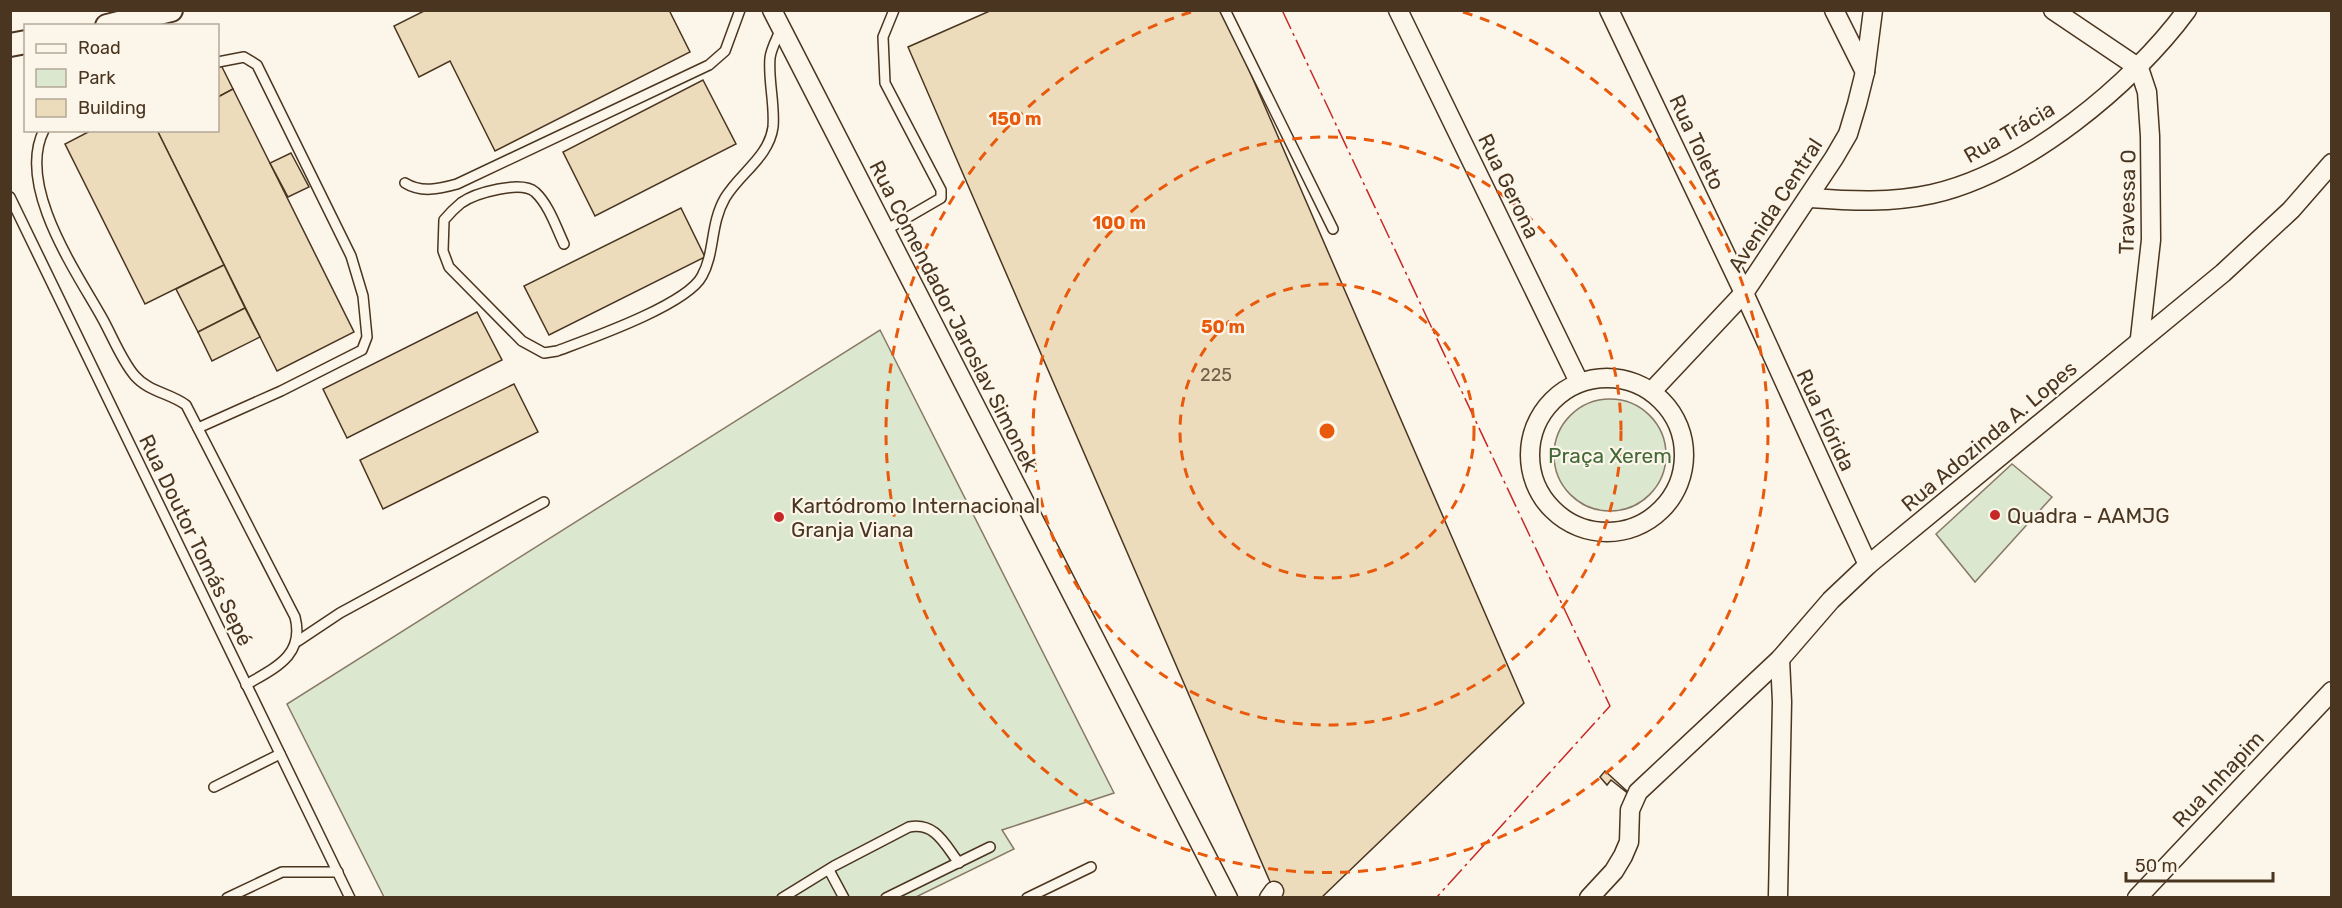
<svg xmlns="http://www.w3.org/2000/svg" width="2342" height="908" viewBox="0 0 2342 908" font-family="Rubik,sans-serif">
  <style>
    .green { fill: #dce7d0; stroke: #887966; stroke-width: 1.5 }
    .building { fill: #ecdcbc; stroke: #4a3520; stroke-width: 1.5 }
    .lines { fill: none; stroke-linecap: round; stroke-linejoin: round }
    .service-casing { stroke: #4a3520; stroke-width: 12 }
    .minor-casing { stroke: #4a3520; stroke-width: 21 }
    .tertiary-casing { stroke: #4a3520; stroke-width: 26 }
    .service { stroke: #fbf6e9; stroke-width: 9 }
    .minor { stroke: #fbf6e9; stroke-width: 18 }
    .tertiary { stroke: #fbf6e9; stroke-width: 22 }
    .power { stroke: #c62828; stroke-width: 1.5; stroke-dasharray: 21 4.5 3 4.5; stroke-linecap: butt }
    .ring { fill: none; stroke: #e8590c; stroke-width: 3; stroke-dasharray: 10 8 }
    .poi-dot { fill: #c62828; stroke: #fbf6e9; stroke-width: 2 }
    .labels { text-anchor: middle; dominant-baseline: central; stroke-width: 4.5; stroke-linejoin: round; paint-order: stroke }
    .number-label { font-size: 18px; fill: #725f47 }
    .street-label { font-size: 21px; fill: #4a3520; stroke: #fbf6e9 }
    .park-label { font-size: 21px; fill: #436837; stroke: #fbf6e9 }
    .poi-label { font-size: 21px; fill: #4a3520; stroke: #fbf6e9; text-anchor: start }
    .centre { fill: #e8590c; stroke: #fbf6e9; stroke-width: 3 }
    .ring-label { font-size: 18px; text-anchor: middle; font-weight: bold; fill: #e8590c; stroke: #fbf6e9; stroke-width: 4.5; stroke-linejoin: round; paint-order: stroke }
  </style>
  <rect width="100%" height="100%" fill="#fbf6e9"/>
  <g class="green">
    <path d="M880,330L1114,793L1002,830L1014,849L916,897H384L287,704Z"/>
    <circle cx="1610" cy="455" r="56"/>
    <path d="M2012,464L2052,497L1975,582L1936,534Z"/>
  </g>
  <g class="building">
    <path d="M426,10H669L690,52L495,151L450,61L419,77L394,26Z"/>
    <path d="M992,10H1223L1524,703L1321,898H1277L908,47Z"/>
    <path d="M221,65L233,89L218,97V67Z"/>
    <path d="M703,80L736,144L595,216L563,152Z"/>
    <path d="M233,89L354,332L277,371L157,130H218V97Z"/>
    <path d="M92,130H157L224,265L145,304L65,144Z"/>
    <path d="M291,153L309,187L288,197L270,163Z"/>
    <path d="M681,208L705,257L549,335L524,286Z"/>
    <path d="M224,265L245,308L198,332L176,289Z"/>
    <path d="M245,308L260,337L212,361L198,332Z"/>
    <path d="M477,312L502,360L347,438L323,389Z"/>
    <path d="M514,384L538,432L383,509L360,460Z"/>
    <path d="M1605,771L1640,803L1611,780L1607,785L1600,777Z"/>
  </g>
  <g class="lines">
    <defs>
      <g id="service">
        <path d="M1225,10L1333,229"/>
        <path d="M44,130C16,185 75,270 101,316C112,335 121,360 135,376C149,392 170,393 186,405L295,617C305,656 274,668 246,685"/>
        <path d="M405,183C421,193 439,189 457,184L709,65L725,51L740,10"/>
        <path d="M10,197L350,898"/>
        <path d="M884,231L941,198V190L885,83L883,37L894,10"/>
        <path d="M564,244C556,227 549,205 535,192C521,180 475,193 461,203C455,208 449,214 444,220L443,251L449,267L522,341L544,353L557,351C589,339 687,305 702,276C715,253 710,224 725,198C740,173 769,157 773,127C775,104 768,80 770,58C771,48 778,37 781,28"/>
        <path d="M198,428L281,391L362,350L367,337L363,296L351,256L257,65L244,57L218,62"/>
        <path d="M298,641L340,613L544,502"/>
        <path d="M214,787L280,754"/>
        <path d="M829,870L844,898"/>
        <path d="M227,898L282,872H338"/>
        <path d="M782,898L834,866L909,827C936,822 945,845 959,863"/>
        <path d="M886,898L990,847"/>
        <path d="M1027,898L1091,867"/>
      </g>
      <g id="minor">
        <path d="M772,10L1228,898"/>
        <path d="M1398,10L1579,382"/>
        <path d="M1609,10L1744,293L1868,565"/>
        <path d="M1834,10L1865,72"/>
        <path d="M2053,10L2139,68L2147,92L2150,136L2151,240L2140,338"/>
        <path d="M1810,198C1852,201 1891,203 1932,194C2025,173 2132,85 2187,10"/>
        <circle cx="1607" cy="455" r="77"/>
        <path d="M1652,391L1744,293L1834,158L1848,134L1857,104L1865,72L1873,10"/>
        <path d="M1778,896L1782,702L1780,659"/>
        <path d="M1269,898L1274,891"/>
        <path d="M1589,898L1614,871L1623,856L1629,842L1630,810L1638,792L1780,659L1831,600L1868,565L2223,273L2291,210L2332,163"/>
        <path d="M2137,898L2332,691"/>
      </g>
      <g id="tertiary">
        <path d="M107,26L171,10"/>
        <path d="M10,45L26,42"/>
      </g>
    </defs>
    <use href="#service" class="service-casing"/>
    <use href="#minor" class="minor-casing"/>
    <use href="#tertiary" class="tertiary-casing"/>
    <use href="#service" class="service"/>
    <use href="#minor" class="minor"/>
    <use href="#tertiary" class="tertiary"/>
    <path class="power" d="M1282,10L1610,706L1436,898"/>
  </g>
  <g class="ring">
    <circle cx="1327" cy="431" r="147"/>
    <circle cx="1327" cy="431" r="294"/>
    <path d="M1463 12A441 441 0 1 1 1191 12"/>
  </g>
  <g class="poi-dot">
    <circle cx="1995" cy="515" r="6"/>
    <circle cx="779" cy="517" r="6"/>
  </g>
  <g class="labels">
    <g class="number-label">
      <text x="1216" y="375">225</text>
    </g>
    <g class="street-label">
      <text transform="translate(2009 132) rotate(-30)">Rua Trácia</text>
      <text transform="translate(1697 142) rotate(65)">Rua Toleto</text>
      <text transform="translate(1509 186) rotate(64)">Rua Gerona</text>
      <text transform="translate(2127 202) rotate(-89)">Travessa O</text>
      <text transform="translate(1775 205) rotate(-57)">Avenida Central</text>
      <text transform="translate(954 316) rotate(63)">Rua Comendador Jaroslav Simonek</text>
      <text transform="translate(1826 420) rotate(65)">Rua Flórida</text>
      <text transform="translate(1989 436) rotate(-40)">Rua Adozinda A. Lopes</text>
      <text transform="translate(196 540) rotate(64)">Rua Doutor Tomás Sepé</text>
      <text transform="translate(2218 779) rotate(-47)">Rua Inhapim</text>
    </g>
    <g class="park-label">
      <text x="1610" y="455">Praça Xerem</text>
    </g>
    <g class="poi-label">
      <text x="791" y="505">Kartódromo Internacional<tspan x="791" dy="24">Granja Viana</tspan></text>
      <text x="2007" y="515">Quadra - AAMJG</text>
    </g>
  </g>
  <circle cx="1327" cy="431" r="9" class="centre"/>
  <g class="ring-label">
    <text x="1015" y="125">150 m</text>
    <text x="1119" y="229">100 m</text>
    <text x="1223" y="333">50 m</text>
  </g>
  <rect width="2342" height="908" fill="none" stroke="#4a3520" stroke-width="24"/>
  <rect x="24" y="24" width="195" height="108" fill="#fbf6e9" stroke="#b4a999" stroke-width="1.5"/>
  <rect x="36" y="44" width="30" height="9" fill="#fbf6e9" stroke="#b4a999" stroke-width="1.5"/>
  <text x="78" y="54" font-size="18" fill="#4a3520">Road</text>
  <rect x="36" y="69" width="30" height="18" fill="#dce7d0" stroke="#b4a999" stroke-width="1.5"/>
  <text x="78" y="84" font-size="18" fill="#4a3520">Park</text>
  <rect x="36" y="99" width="30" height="18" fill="#ecdcbc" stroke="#b4a999" stroke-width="1.5"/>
  <text x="78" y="114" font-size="18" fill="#4a3520">Building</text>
  <path d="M2126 872v9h147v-9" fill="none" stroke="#4a3520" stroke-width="3"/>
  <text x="2135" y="872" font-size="18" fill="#4a3520" stroke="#fbf6e9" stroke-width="4.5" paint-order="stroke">50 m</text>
</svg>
